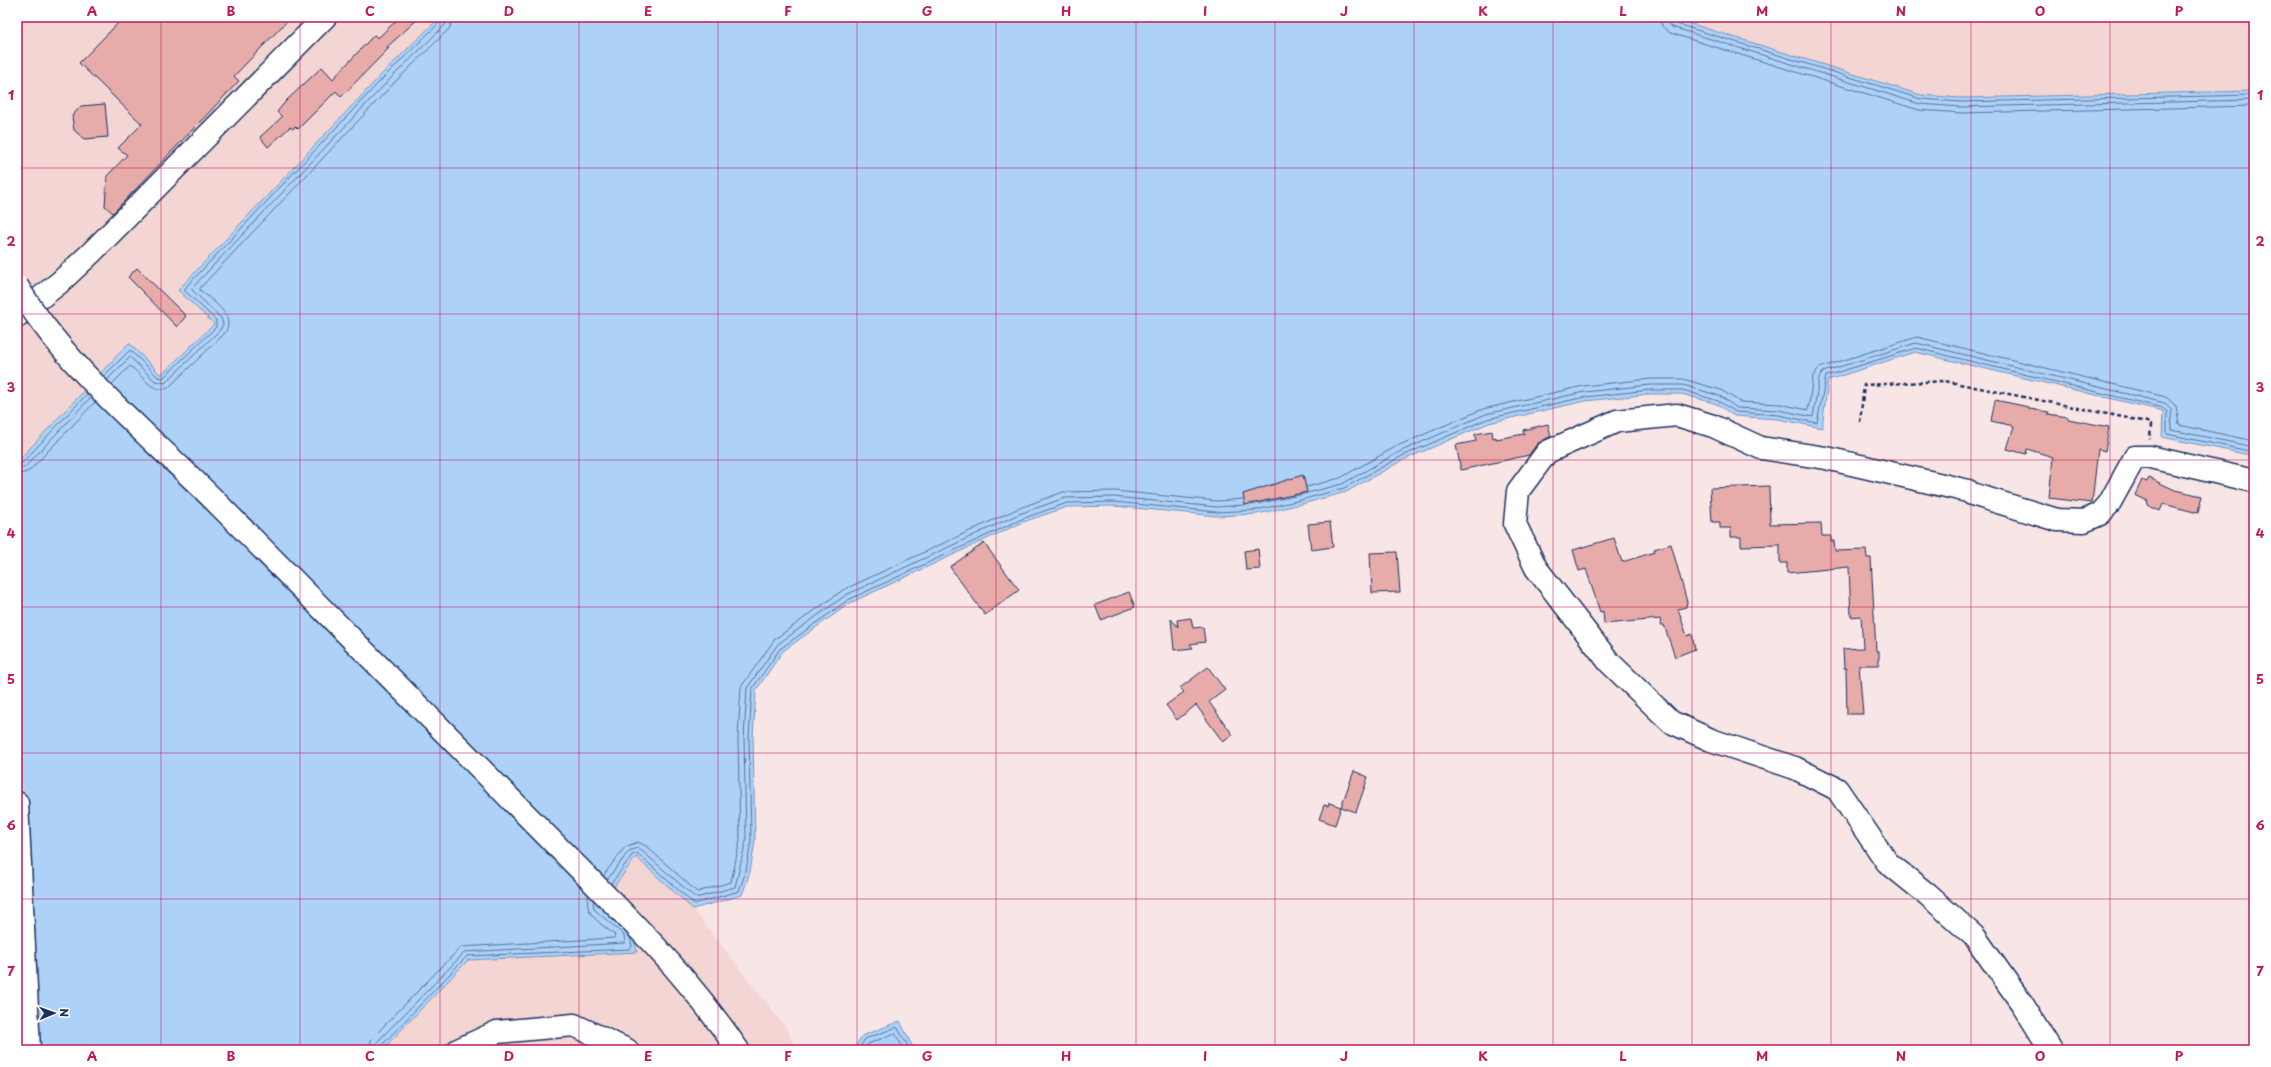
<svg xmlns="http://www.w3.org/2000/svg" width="2271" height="1067" viewBox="0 0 2271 1067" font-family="'Playpen Sans',sans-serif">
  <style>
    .built { fill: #f3d5d4 }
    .water { fill: #aed2f7; stroke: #7391ba }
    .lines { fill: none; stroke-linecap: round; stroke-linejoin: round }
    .shore { stroke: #56709b; stroke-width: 1 }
    .building { fill: #e7acaa; stroke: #1b2f5e }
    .minor-casing { stroke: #1b2f5e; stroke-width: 25 }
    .path { stroke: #1b2f5e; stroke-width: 2.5; stroke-dasharray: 4 3; stroke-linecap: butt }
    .minor { stroke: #fff; stroke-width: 22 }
    .minor-bridge-casing { stroke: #1b2f5e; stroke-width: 25; stroke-linecap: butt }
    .minor-bridge { stroke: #fff; stroke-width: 22 }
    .grid { fill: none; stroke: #c2185b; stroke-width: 1; stroke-opacity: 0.55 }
    .neatline { fill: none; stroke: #c2185b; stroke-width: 1.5 }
    .grid-label { font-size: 13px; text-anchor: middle; font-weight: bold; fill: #c2185b }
  </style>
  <rect width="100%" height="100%" fill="#f8e6e6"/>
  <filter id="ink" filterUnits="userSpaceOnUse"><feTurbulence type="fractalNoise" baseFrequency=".025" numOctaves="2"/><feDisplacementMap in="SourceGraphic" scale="8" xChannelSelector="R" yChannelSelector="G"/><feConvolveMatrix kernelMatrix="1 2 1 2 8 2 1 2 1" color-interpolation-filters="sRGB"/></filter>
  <g filter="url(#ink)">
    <g class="built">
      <path d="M17,17H440L383,73L178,289L214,323L161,375L129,344L17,462Z"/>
      <path d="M1669,17H2254V91L1961,98L1921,95Z"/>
      <path d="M636,857L693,909L787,1029L797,1050H382L468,960L637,952L601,904Z"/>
    </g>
    <g class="water">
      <path d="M440,17H1669L1921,95L1961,98L2254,91V456L2162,437L2163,411L1915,352L1828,380L1822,428L1778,419L1734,416L1717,404L1682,394H1650L1585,401L1489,423L1403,460L1346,492L1302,504L1257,514L1217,516L1114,506L1067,507L1023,522L850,603L783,651L756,690L753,738L755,841L750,872L742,895L693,909L636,857L601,904L632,930L637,952L468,960L382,1050H17V462L129,343L161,375L214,324L178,290L383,73Z"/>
      <path d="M900,1021L914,1050H853L862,1036Z"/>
    </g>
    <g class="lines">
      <g class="shore">
        <path d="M1659,17L1662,26L1670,33L1919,110L1962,113L2254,106"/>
        <path d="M1665,17L1667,23L1672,27L1920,104L1961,107L2254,100"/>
        <path d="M1671,17L1674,23L1921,99L1961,102L2254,95"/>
        <path d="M104,376L130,350L158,377L163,378L216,327V320L185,291V288L386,75L441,21L443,17"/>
        <path d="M107,380L130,357L155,381L165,383L220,330L223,324L221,318L192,290V288L390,79L445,25L448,17"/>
        <path d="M112,384L130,366C142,374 151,394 168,388L224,334C238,316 212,301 200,290V288L394,83L449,29L454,17"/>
        <path d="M17,465L22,463L87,394"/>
        <path d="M17,470L25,467L91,397"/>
        <path d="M17,476L29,471L95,402"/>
        <path d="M1307,487L1340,478L1397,446L1483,409L1583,386L1650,379H1683L1721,390L1740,402L1780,404L1808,410L1813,376L1819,368L1917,337L2166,397L2176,406L2179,425L2254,441"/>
        <path d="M1251,505L1300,495L1342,484L1399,452L1486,414L1584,392L1650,385H1683L1720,396L1737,408L1779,410L1813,417L1819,378L1823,372L1916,343L2165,403L2171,409L2172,430L2254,447"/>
        <path d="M603,876L625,847L638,842L646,846L697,892L731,882L740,840L738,738L741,687L775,639L843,590L1017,509L1063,492L1115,491L1217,501L1243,499"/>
        <path d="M607,880L629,851L637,848L642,851L696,898L735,887L746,841L744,738L747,688L778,644L846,595L1019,514L1065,498L1114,497L1217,507L1244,505"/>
        <path d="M611,884L632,855L637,853L694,904L739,891L746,871L751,841L749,738L752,689L780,649L848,600L1022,519L1067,503L1114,502L1217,512L1256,510L1301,500L1344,488L1402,456L1487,419L1585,397L1650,390H1683L1718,401L1736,412L1779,415L1817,423L1826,376L1916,348L2163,408L2167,412V434L2254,452"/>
        <path d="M368,1050L372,1038L461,947L614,938L615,935C603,925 581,913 589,895"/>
        <path d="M374,1050L377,1042L465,952L625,943L624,935L594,909L593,900"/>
        <path d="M379,1050L381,1046L467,956L630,949L632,946L630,937"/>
        <path d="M858,1050L865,1039L897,1027L910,1050"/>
        <path d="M864,1050L868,1044L895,1033L904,1050"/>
      </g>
    </g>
    <g class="building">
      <path d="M124,17H291L234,76L239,81L113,213L105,206L107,176L127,155L118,148L142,124L79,63Z"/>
      <path d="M400,17H420L387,47L389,48L341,97L336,91L298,129L295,126L293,129L290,127L268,147L260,137L282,117L277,112L286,101L322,67L333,79L374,35L378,38Z"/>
      <path d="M105,104L108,137L84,139L74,130L72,116L81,106Z"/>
      <path d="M137,268L186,316L177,327L128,277Z"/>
      <path d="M1995,400L2029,407V409L2049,412L2048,414L2068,417V419L2109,427L2105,451L2098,449L2092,503L2049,498L2053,457L2027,449L2026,454L2007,449L2014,426L1991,421Z"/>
      <path d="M1548,424L1551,436L1537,444L1529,455L1461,470L1456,445L1476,441L1475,434L1492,431L1493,438L1496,437V439L1524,434L1523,430Z"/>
      <path d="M1303,475L1307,492L1245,505L1243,494Z"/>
      <path d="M2149,478L2175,490L2202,496L2198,513L2163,504L2160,511L2147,505L2148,501L2135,495L2142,480L2147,482Z"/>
      <path d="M1769,486L1770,524L1821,523L1822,536H1831V541H1834L1835,551L1866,550L1867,558H1871L1876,651H1879V665H1859L1863,714H1847L1846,668H1844L1843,649L1863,648L1861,616L1851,617L1849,567L1787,573V563H1780V545L1741,546V537H1731V528H1720V522H1712L1710,488Z"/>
      <path d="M1330,522L1333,547L1311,550L1308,524Z"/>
      <path d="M1614,538L1622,562L1655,552L1654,549L1671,544L1687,602L1686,607L1678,609L1687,636L1692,634L1695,649L1675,657L1664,625H1661L1660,619L1604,624L1603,611L1600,612L1586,569L1579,571L1573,550Z"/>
      <path d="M984,543L1019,590L985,615L950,567Z"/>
      <path d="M1258,549L1260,569L1246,570L1244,551Z"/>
      <path d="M1397,552L1400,592L1372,593L1370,553Z"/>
      <path d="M1129,592L1135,607L1101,620L1095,605Z"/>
      <path d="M1191,618L1193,628L1203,627L1205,642L1190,644L1193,648L1174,650L1171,619L1178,627L1177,620Z"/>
      <path d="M1208,667L1225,690L1209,702L1233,735L1223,742L1196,705L1177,720L1166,705L1184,692L1180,688Z"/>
      <path d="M1354,771L1368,777L1356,812L1341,807L1335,825L1319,819L1324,805L1328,806L1329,803L1341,807Z"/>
    </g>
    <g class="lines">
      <defs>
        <g id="minor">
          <path d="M17,316L59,283L91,253L325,17"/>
          <path d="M17,803L29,1050"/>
          <path d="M630,920C670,960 706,1003 738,1050"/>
          <path d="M458,1050L497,1032L574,1025L627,1050"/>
          <path d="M2051,1050L2023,1005L1975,937L1928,895L1887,862L1837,789L1795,768L1711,740L1671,722L1609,662L1582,627L1536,568L1515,524L1518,491L1547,452L1617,421L1677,415L1713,426L1761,448L1826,458L1968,491L1972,494L2057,520L2084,521L2100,514L2109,504L2135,457H2150L2254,481"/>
        </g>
      </defs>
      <use href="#minor" class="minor-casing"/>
      <path class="path" d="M1860,422L1864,385L1945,381L2147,422L2151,425L2150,439"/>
      <use href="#minor" class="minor"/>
      <defs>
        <path id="minor-bridge" d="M17,286C69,372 151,436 221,507C357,644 494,782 630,920"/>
      </defs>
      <use href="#minor-bridge" class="minor-bridge-casing"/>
      <use href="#minor-bridge" class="minor-bridge"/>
    </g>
  </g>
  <path class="grid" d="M161,17V1050M300,17V1050M440,17V1050M579,17V1050M718,17V1050M857,17V1050M996,17V1050M1136,17V1050M1275,17V1050M1414,17V1050M1553,17V1050M1692,17V1050M1831,17V1050M1971,17V1050M2110,17V1050M17,168H2254M17,314H2254M17,460H2254M17,607H2254M17,753H2254M17,899H2254"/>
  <rect width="2271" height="1067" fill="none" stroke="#fff" stroke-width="44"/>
  <g transform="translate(54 1013) rotate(88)" stroke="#ffffff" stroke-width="3" paint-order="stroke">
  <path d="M0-3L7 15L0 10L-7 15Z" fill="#1b2f5e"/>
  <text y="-6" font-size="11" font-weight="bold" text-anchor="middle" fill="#1b2f5e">N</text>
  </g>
  <rect x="22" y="22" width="2227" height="1023" class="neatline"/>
  <g class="grid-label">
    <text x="92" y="16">A</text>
    <text x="231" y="16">B</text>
    <text x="370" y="16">C</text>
    <text x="509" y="16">D</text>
    <text x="648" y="16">E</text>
    <text x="788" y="16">F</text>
    <text x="927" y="16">G</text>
    <text x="1066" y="16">H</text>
    <text x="1205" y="16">I</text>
    <text x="1344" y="16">J</text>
    <text x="1483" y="16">K</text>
    <text x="1623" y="16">L</text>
    <text x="1762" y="16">M</text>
    <text x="1901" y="16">N</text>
    <text x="2040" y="16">O</text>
    <text x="2179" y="16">P</text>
    <text x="11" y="100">1</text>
    <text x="2260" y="100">1</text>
    <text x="11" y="246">2</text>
    <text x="2260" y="246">2</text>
    <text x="11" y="392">3</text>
    <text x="2260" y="392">3</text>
    <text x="11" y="538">4</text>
    <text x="2260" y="538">4</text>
    <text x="11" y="684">5</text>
    <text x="2260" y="684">5</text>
    <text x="11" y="830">6</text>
    <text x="2260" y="830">6</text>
    <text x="11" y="976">7</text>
    <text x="2260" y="976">7</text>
    <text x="92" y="1061">A</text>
    <text x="231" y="1061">B</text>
    <text x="370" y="1061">C</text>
    <text x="509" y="1061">D</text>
    <text x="648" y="1061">E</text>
    <text x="788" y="1061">F</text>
    <text x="927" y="1061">G</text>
    <text x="1066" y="1061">H</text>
    <text x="1205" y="1061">I</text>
    <text x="1344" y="1061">J</text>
    <text x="1483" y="1061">K</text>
    <text x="1623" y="1061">L</text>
    <text x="1762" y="1061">M</text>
    <text x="1901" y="1061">N</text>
    <text x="2040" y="1061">O</text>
    <text x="2179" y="1061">P</text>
  </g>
</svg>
